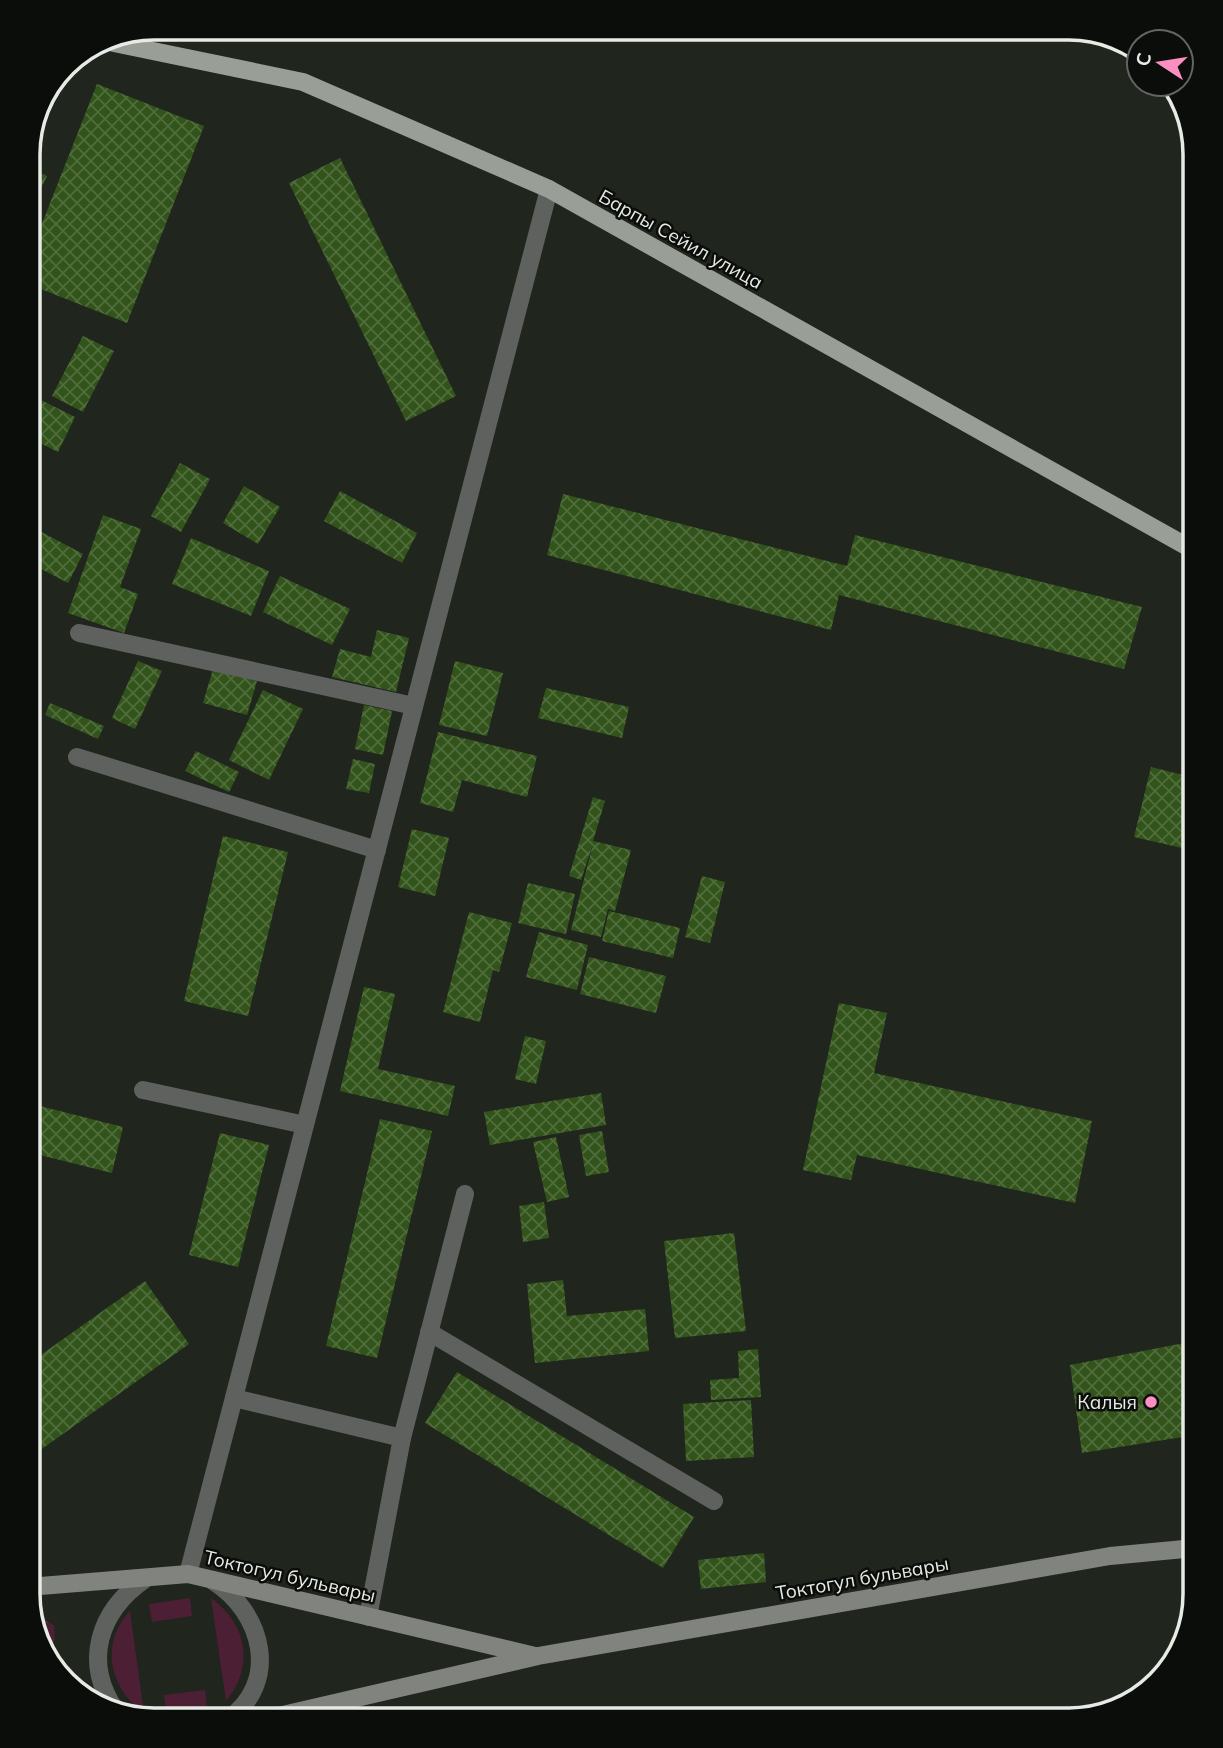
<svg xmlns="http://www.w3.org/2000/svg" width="1223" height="1748" viewBox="0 0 1223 1748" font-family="Mulish,sans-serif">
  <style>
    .green { fill: #4c1f35 }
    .park { fill: url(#park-tufts) }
    .building { fill: url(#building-cross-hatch) }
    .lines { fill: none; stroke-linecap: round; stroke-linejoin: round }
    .lane { stroke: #5e615d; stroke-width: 18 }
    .street { stroke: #5e615d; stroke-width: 18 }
    .secondary { stroke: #80837e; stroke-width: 18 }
    .primary { stroke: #999e97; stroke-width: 18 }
    .poi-dot { fill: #fc8fc2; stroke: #0b0d0a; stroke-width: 2.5 }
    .labels { text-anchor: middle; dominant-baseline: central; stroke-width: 5; stroke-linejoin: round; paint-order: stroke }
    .street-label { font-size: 19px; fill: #e7eae5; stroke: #0b0d0a }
    .poi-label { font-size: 19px; fill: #e7eae5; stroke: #0b0d0a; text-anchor: end }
    .rim { fill: none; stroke: #e7eae5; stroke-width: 3.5 }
  </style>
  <defs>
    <pattern id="park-tufts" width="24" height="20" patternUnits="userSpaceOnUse" patternTransform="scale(1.75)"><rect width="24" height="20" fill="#4c1f35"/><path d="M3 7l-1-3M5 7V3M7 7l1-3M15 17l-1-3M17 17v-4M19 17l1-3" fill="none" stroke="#664052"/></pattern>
    <pattern id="building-cross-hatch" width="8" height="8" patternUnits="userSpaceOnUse" patternTransform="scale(1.75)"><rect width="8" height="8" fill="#32541b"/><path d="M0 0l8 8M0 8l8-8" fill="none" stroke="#506d3c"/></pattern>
  </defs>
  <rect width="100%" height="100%" fill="#20251e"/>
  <g class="green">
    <path d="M190,1598L192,1616L152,1622L149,1604Z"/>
    <path d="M211,1598C247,1624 255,1666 226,1701Z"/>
    <path d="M130,1611L144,1713C110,1690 99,1643 130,1611Z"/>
    <path d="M205,1690L207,1709L166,1713L164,1695Z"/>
  </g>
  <path class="park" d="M34,1615L54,1625L55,1640L44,1653Z"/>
  <g class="building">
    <path d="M97,84L204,126L127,323L28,284V259Z"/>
    <path d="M340,158L456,396L406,421L289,183Z"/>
    <path d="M28,167L47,176L28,216Z"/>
    <path d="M83,336L114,351L83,412L52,396Z"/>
    <path d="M28,385L38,389L28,408Z"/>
    <path d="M41,400L75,417L58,452L28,437V425Z"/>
    <path d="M180,463L210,479L181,532L151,516Z"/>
    <path d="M244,486L280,507L258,544L223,523Z"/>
    <path d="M340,491L417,533L402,563L324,521Z"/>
    <path d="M563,494L847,566L855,535L1142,607L1124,669L839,595L831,630L547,555Z"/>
    <path d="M103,515L141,529L120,587L138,594L124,633L68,613Z"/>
    <path d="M34,528L83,554L68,583L28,562V539Z"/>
    <path d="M191,538L269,571L251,616L172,584Z"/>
    <path d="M280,576L350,609L332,645L263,612Z"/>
    <path d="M377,630L409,638L396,692L332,677L340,649L371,657Z"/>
    <path d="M138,661L162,671L135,729L112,718Z"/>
    <path d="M455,661L503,673L487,736L439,725Z"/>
    <path d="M213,669L257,681L247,715L203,703Z"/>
    <path d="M546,688L629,707L622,738L538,718Z"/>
    <path d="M263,690L303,709L269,780L229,760Z"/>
    <path d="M50,703L104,726L98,739L45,715Z"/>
    <path d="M364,705L392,711L383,755L355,749Z"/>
    <path d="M438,732L537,756L527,797L462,780L453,812L420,803Z"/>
    <path d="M196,751L239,772L229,792L185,771Z"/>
    <path d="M353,759L375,764L369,793L346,789Z"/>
    <path d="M1151,767L1195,778V851L1134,837Z"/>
    <path d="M593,797L605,801L593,841L631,850L615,911L608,909L601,937L571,930L593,844L581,880L569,876Z"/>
    <path d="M412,829L449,838L435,896L398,887Z"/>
    <path d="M223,836L288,852L248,1016L184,1001Z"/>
    <path d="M702,876L725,882L710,943L685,937Z"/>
    <path d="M528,883L575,894L566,934L518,923Z"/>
    <path d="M609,911L680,928L673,958L602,941Z"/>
    <path d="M469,912L512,923L499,972L493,970L480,1022L443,1012Z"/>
    <path d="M539,932L588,945L577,990L526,977Z"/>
    <path d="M589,957L666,976L656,1013L580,994Z"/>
    <path d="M364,987L395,994L378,1069L455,1086L448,1116L340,1091Z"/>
    <path d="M839,1003L887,1013L874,1073L1092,1121L1075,1203L857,1155L851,1180L803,1170Z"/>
    <path d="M525,1036L546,1041L536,1084L515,1079Z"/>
    <path d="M601,1093L606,1125L490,1145L484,1112Z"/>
    <path d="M28,1103L123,1127L112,1173L28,1152Z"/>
    <path d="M380,1119L432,1131L377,1358L326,1346Z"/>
    <path d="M602,1131L609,1172L586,1176L579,1135Z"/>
    <path d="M220,1133L269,1145L238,1267L189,1255Z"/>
    <path d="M556,1137L569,1197L547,1202L533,1142Z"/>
    <path d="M544,1202L549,1238L523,1242L519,1206Z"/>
    <path d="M734,1233L746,1331L675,1338L664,1241Z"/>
    <path d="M563,1280L567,1316L645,1309L649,1351L535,1363L527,1284Z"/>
    <path d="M145,1281L189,1344L32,1456L28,1450V1364Z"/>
    <path d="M1195,1341V1435L1082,1453L1070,1365Z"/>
    <path d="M758,1349L761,1397L711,1400L710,1380L739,1378L738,1351Z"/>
    <path d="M457,1372L694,1517L663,1568L425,1423Z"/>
    <path d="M751,1400L754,1457L686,1461L683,1404Z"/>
    <path d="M764,1553L766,1582L701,1589L698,1560Z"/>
  </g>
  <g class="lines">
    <g class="lane">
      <path d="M79,633L414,706"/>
      <path d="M77,757L377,850"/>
      <path d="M143,1090L305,1125"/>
      <path d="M429,1332L714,1501"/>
      <path d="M234,1398L402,1438L368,1617"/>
      <path d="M402,1438L465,1194"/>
    </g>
    <g class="street">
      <path d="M188,1574L549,189"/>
      <path d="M213,1581C263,1612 281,1683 227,1720"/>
      <path d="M116,1711C82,1662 99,1611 145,1579"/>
    </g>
    <g class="secondary">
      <path d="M28,1587L188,1574L535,1656"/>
      <path d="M261,1720L538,1656L1110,1556L1195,1548"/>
    </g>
    <path class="primary" d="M114,43L303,82L549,189L1195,551"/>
  </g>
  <circle class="poi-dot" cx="1151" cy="1402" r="7"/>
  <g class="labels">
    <g class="street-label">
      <text transform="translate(681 239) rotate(29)">Барпы Сейил улица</text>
      <text transform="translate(290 1576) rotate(13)">Токтогул бульвары</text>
      <text transform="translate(862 1578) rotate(-10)">Токтогул бульвары</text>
    </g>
    <g class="poi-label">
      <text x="1137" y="1402">Калыя</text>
    </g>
  </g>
  <path d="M0 0H1223V1748H0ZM154 40H1069A114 114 0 0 1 1183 154V1594A114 114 0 0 1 1069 1708H154A114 114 0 0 1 40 1594V154A114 114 0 0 1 154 40Z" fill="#0b0d0a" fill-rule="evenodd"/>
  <path class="rim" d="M154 40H1069A114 114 0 0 1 1183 154V1594A114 114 0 0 1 1069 1708H154A114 114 0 0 1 40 1594V154A114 114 0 0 1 154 40Z"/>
  <g transform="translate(1160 63) rotate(282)"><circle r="33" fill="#0b0d0a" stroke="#636562" stroke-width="2"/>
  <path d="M0-5L12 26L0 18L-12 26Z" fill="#fc8fc2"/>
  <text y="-10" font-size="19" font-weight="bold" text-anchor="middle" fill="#e7eae5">С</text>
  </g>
</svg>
